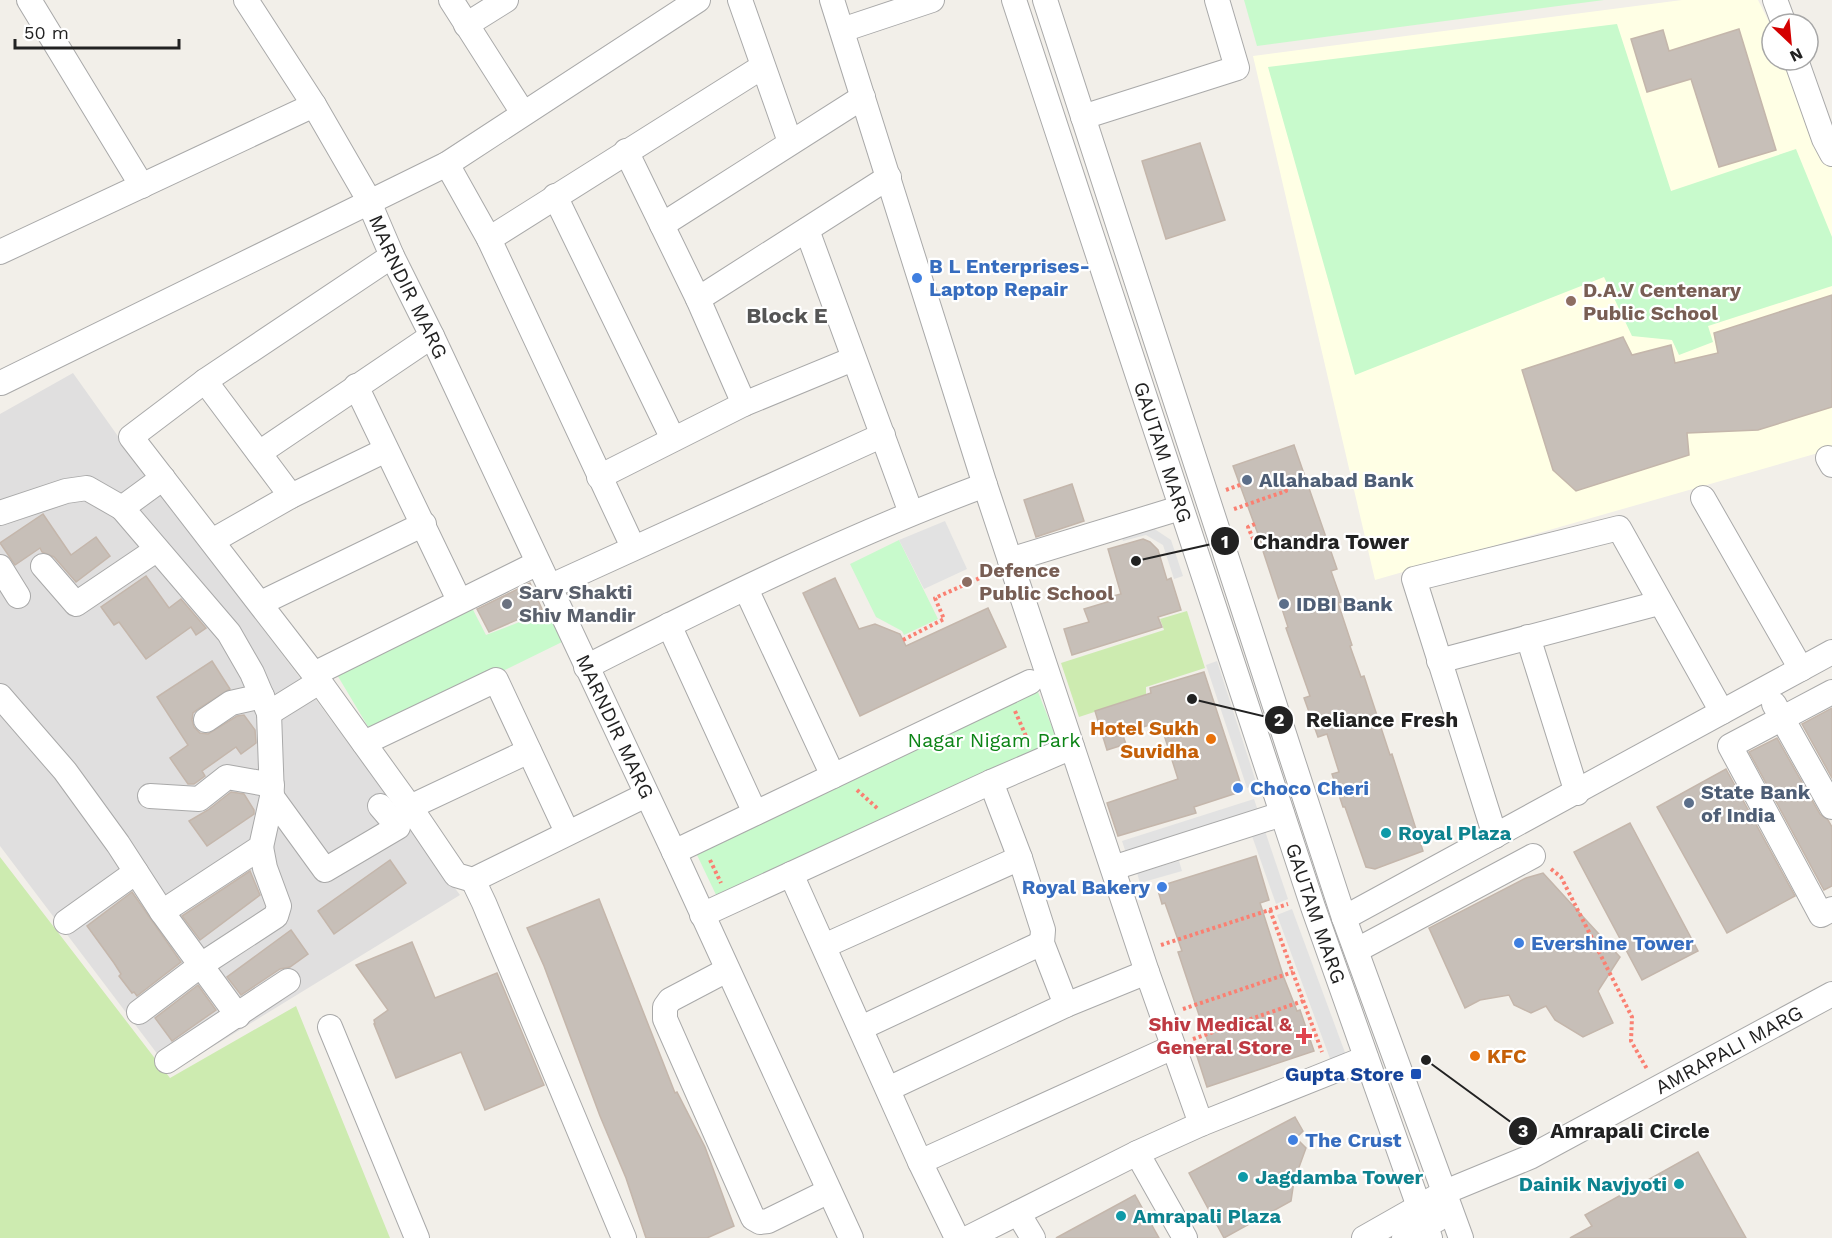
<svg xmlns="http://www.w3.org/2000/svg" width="1832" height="1238" viewBox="0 0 1832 1238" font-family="'Work Sans',sans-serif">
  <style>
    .residential { fill: #e0dfdf }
    .education { fill: #ffffe5 }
    .grass { fill: #cdebb0 }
    .park { fill: #c8facc }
    .parking { fill: #e2e2e2 }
    .building { fill: #c7bfb8; stroke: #c4b6ab; stroke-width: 1.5 }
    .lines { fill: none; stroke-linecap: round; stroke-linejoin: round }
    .minor-casing { stroke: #a9a9a9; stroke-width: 26 }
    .path { stroke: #fa8072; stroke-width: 4; stroke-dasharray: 3 3; stroke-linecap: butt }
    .minor { stroke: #fff; stroke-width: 24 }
    .shop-dot { fill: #3f7fe0; stroke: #fff; stroke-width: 2 }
    .education-dot { fill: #8d6e63; stroke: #fff; stroke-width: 2 }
    .service-dot { fill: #5c6f8a; stroke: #fff; stroke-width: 2 }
    .worship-dot { fill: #6b7280; stroke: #fff; stroke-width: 2 }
    .food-dot { fill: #e8710a; stroke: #fff; stroke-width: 2 }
    .culture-dot { fill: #0f9aa8; stroke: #fff; stroke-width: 2 }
    .health-dot { fill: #e0444e; stroke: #fff; stroke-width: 2 }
    .transit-dot { fill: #1a4fb4; stroke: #fff; stroke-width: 2 }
    .labels { text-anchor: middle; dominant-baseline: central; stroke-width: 4.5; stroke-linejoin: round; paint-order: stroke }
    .shop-label { font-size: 20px; font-weight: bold; fill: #366cbe; stroke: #fff; text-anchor: start }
    .street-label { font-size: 20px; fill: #222; stroke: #fff }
    .education-label { font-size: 20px; font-weight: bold; fill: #785e54; stroke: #fff; text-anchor: start }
    .service-label { font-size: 20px; font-weight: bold; fill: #4e5e75; stroke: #fff; text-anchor: start }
    .worship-label { font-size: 20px; font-weight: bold; fill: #5b616d; stroke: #fff; text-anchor: start }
    .food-label { font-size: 20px; font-weight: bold; fill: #c56008; stroke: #fff; text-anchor: end }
    .park-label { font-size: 20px; fill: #0c8416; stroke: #fff }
    .culture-label { font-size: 20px; font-weight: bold; fill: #0d838f; stroke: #fff; text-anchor: start }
    .health-label { font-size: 20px; font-weight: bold; fill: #be3a42; stroke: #fff; text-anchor: end }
    .transit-label { font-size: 20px; font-weight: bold; fill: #164399; stroke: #fff; text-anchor: end }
    .quarter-label { font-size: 22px; font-weight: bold; fill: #555; stroke: #fff }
    .leader { fill: none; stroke: #222; stroke-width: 2 }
    .callout-dot { fill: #222; stroke: #fff; stroke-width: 2 }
    .mark-label { font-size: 18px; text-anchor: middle; font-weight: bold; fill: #fff }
    .callout-label { font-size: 21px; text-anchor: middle; font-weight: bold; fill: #222; stroke: #fff; stroke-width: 4.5; stroke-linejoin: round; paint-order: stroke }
  </style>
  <rect width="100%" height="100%" fill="#f2efe9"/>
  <path class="residential" d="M73,373L120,439L300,678L460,895L171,1072L0,846V414Z"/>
  <path class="education" d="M1682,0H1758L1772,28V60H1787L1832,153V449L1375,580L1253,56Z"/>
  <g class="grass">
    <path d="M1187,611L1205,668L1146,687V695L1079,717L1061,663L1164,630L1160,619Z"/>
    <path d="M0,857L170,1078L296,1006L390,1238H0Z"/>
  </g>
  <g class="park">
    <path d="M1244,0H1604L1257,46Z"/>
    <path d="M1617,24L1671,191L1796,149L1832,237V286L1708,326L1713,342L1679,355L1672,340L1632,336L1604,277L1355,375L1268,67Z"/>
    <path d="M899,540L938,619L904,635L902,631L876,617L850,564Z"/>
    <path d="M468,600L486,635L548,611L562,642L373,735L333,668Z"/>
    <path d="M1036,687L1058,742L719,901L697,855L700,846Z"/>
  </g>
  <g class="parking">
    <path d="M945,521L967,569L924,589L899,540Z"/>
    <path d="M1150,526L1171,540L1183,576L1174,579L1163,545L1146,535L1123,541L1121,534Z"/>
    <path d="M1217,661L1257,785L1247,788L1206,665Z"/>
    <path d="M1254,799L1258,811L1126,853L1122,841Z"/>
    <path d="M1265,831L1288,899L1276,904L1252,836Z"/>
    <path d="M1179,861L1182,871L1140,883L1137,873Z"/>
    <path d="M1292,909L1347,1058L1332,1064L1277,915Z"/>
  </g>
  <g class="building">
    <path d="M1739,29L1776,150L1719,167L1691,79L1647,92L1631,39L1663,30L1669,51Z"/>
    <path d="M1200,143L1225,220L1166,239L1142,161Z"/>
    <path d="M1832,295V407L1758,430L1687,433L1689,455L1576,491L1553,470L1522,370L1623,337L1632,355L1671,345L1675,363L1718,353L1714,333Z"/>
    <path d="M1294,445L1337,569L1331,571L1342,602L1338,603L1352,645L1350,646L1361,677L1364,676L1390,755L1392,754L1423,851L1375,869L1366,867L1345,807H1343L1332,774L1339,772L1327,734L1318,737L1304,698L1310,696L1286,628L1288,627L1261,545H1262L1233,466Z"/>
    <path d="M1072,484L1084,521L1036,537L1024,500Z"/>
    <path d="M43,514L71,555L96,537L110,556L76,582L54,557L42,552L40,548L15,565L0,543Z"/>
    <path d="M1143,539L1150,542L1158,550L1167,580L1171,578L1181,610L1158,617L1162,627L1072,655L1064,629L1089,622L1084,609L1114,600L1113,596L1121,594L1108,549Z"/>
    <path d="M146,576L169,608L181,599L206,628L196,635L191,627L146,659L119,622L114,625L101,607Z"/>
    <path d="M835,578L859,629L875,624L900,634L906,646L988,608L1006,647L860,716L803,593Z"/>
    <path d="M530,583L542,609L489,632L477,609Z"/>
    <path d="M212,661L230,689L198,709L193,713L192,720L194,727L200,733L208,734L237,716L244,715L255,730L256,743L241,754L236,747L202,771L205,776L194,784H188L170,758L188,745L157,697Z"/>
    <path d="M1204,672L1243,791L1194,807L1196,813L1118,836L1107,803L1178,779L1160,722L1122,733L1126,744L1107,750L1095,711L1151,693L1150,688Z"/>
    <path d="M1832,708V778L1802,724Z"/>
    <path d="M1777,738L1820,814L1828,820L1832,827V886L1824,890L1749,752Z"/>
    <path d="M1726,769L1795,896L1727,933L1657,807Z"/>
    <path d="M231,792L244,794L254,810V814L207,846L189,821L208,810Z"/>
    <path d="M1630,823L1698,951L1642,980L1574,852Z"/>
    <path d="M1256,856L1269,900L1260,903L1284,978L1297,1011L1300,1010L1314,1051L1207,1087L1194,1047L1208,1042L1178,952L1182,951L1165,903L1162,904L1157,887Z"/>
    <path d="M390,860L406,883L334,934L318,911Z"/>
    <path d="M250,871L260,895L200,940L182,916Z"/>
    <path d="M1543,873L1620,957L1598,991L1613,1023L1583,1037L1555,1020L1546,1006L1531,1013L1514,1005L1509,995L1480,1000L1465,1008L1429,928L1526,878Z"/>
    <path d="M132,892L181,962L137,996L134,992L132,993L119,976L121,974L114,963L87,926Z"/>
    <path d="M599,899L675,1093L677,1092L705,1147L734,1226L707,1238H646L626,1178L600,1116L544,966L527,928Z"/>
    <path d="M291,930L308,954L290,967L280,969L241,995L227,977Z"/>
    <path d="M412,942L435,998L497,973L544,1085L485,1110L461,1052L396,1078L374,1024H375L374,1020L388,1010L356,965Z"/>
    <path d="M198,985L216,1010L172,1041L155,1018Z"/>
    <path d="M1295,1117L1303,1131L1296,1138L1306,1148L1294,1181L1291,1201L1224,1238L1189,1173Z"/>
    <path d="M1698,1152L1746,1238H1570L1592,1226L1585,1215Z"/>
    <path d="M1135,1195L1159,1238H1056Z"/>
  </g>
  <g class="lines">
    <defs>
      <g id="minor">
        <path d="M29,0L142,186"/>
        <path id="s1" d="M246,0L314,105L366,195L392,256L432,336L674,852L851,1238"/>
        <path d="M451,0L523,113"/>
        <path d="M740,0L790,142"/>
        <path d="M832,0L985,485L1147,972L1201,1124"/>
        <path id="s2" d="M1014,0L1313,907L1430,1238"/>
        <path d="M1045,0L1344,918L1461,1238"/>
        <path d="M1775,0L1784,24"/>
        <path d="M466,25L506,0"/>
        <path d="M842,30L932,0"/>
        <path d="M1796,60L1824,139L1832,154"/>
        <path d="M1083,117L1237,68L1217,0"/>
        <path d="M626,151L698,299L744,404"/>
        <path d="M447,164L489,239L633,547"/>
        <path d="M555,196L673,439"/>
        <path d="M662,225L863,97"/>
        <path d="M807,230L911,513"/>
        <path d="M489,239L762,67"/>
        <path d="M0,252L314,105"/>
        <path d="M392,256L205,381L131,437L314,674L410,807L456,875L473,880L646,795"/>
        <path d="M698,299L889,177"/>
        <path d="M205,381L291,496"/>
        <path d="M1,383L447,164L698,0"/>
        <path d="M356,386L459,600"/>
        <path d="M259,453L432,336"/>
        <path d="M1828,458L1832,465"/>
        <path d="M599,477L744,404L853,359"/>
        <path d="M1703,498L1801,669"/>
        <path d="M0,513L66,491L87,488L122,508"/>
        <path d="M212,541L291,496L386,450"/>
        <path d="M1010,560L1180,508"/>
        <path d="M43,566L76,604L156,550"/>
        <path d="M0,567L18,596"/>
        <path d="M549,587L883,435"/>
        <path d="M746,589L833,776"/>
        <path d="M261,603L424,524"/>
        <path d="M669,625L755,813"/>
        <path d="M1528,637L1577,793"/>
        <path d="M1439,661L1659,603"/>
        <path d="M586,667C716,601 848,536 985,485"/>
        <path d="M314,674L538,563"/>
        <path d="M1832,692L1730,746L1821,915L1832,909"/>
        <path d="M0,696L65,771L118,844L162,912L238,1016"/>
        <path d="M1774,704L1832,807"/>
        <path d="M269,713L319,682"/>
        <path d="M206,720L231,703L262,696"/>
        <path d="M364,743L496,680L567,832"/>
        <path d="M991,782L1020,858L1043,930L1042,943L1066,1005"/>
        <path d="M150,796L199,799L227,777L272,785"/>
        <path d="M272,797L325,870L398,827L380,806"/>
        <path d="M410,807L529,751"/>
        <path d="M1495,836L1414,579L1619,528L1722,712"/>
        <path d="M674,852L1030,682"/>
        <path d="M1113,868L1282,814"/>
        <path d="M791,874L920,1162L957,1238"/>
        <path d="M473,880L484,903L624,1238"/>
        <path d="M162,912L261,847L272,797L269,713L252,673L229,633L122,508L163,478"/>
        <path d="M702,915L991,782L1072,747"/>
        <path d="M1344,918L1832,652"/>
        <path d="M66,922L136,872"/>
        <path d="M824,946L1020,858"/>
        <path d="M1357,950L1533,856"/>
        <path d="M727,970L670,1000L665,1007V1019L753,1218L760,1222L768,1221L829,1191"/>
        <path d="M139,1012L201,965L276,916L279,906L265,868L261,847"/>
        <path d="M330,1027L417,1238"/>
        <path d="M861,1028L1042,943"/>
        <path d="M167,1061L288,981"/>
        <path d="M888,1089L1066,1005L1147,972"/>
        <path d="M1137,1153L1185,1238"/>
        <path d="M920,1162L1173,1047"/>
        <path d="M1018,1213L1033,1238"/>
        <path d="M968,1238L1137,1153L1201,1124L1366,1058"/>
        <path id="s3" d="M1364,1238L1445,1192L1530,1157L1832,994"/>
        <path d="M1404,1238L1438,1219"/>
      </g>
    </defs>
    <use href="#minor" class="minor-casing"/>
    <g class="path">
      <path d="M1226,490L1240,485"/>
      <path d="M1234,509L1286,491L1285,488"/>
      <path d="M1255,524L1248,527L1254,541L1260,539"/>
      <path d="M903,640L944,619L935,598L991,573"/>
      <path d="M1015,711L1029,743"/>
      <path d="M857,790L878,809"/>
      <path d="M710,860L721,883"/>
      <path d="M1551,869L1561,877L1632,1017L1631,1041L1647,1069"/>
      <path d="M1270,910L1322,1052"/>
      <path d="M1161,945L1288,904"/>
      <path d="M1183,1009L1293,972"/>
      <path d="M1193,1039L1303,1001"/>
    </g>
    <use href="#minor" class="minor"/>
  </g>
  <g class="shop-dot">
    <circle cx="917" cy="278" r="6"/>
    <circle cx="1238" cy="788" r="6"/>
    <circle cx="1162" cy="887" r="6"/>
    <circle cx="1519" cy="943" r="6"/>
    <circle cx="1293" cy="1140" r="6"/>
  </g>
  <g class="education-dot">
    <circle cx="1571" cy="301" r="6"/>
    <circle cx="967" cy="582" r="6"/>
  </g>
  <g class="service-dot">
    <circle cx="1247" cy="480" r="6"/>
    <circle cx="1284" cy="604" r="6"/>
    <circle cx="1689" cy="803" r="6"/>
  </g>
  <circle class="worship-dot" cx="507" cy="604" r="6"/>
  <g class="food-dot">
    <circle cx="1211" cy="739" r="6"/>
    <circle cx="1475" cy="1056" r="6"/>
  </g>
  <g class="culture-dot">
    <circle cx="1386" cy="833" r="6"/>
    <circle cx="1243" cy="1177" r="6"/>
    <circle cx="1679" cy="1184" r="6"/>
    <circle cx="1121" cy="1216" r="6"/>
  </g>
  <path class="health-dot" d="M1301 1027h6v6h6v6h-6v6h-6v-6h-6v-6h6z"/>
  <rect class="transit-dot" x="1410" y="1068" width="12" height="12" rx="3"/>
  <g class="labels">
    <g class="shop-label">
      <text x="929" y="266">B L Enterprises-<tspan x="929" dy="23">Laptop Repair</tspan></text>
      <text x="1250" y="788">Choco Cheri</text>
      <text x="1150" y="887" text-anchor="end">Royal Bakery</text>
      <text x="1531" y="943">Evershine Tower</text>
      <text x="1305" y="1140">The Crust</text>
    </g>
    <g class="street-label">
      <text stroke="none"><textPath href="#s1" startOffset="330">MARNDIR MARG</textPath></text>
      <text stroke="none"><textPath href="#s2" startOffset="476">GAUTAM MARG</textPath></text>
      <text stroke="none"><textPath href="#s1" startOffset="816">MARNDIR MARG</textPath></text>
      <text stroke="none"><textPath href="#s2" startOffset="962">GAUTAM MARG</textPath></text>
      <text stroke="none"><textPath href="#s3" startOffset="411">AMRAPALI MARG</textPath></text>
    </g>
    <g class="education-label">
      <text x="1583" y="290">D.A.V Centenary<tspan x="1583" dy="23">Public School</tspan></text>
      <text x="979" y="570">Defence<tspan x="979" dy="23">Public School</tspan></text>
    </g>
    <g class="service-label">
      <text x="1259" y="480">Allahabad Bank</text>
      <text x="1296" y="604">IDBI Bank</text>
      <text x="1701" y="792">State Bank<tspan x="1701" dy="23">of India</tspan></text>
    </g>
    <g class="worship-label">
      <text x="519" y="592">Sarv Shakti<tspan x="519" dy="23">Shiv Mandir</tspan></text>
    </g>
    <g class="food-label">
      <text x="1199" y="728">Hotel Sukh<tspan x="1199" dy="23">Suvidha</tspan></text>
      <text x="1487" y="1056" text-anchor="start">KFC</text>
    </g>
    <g class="park-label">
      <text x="994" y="740">Nagar Nigam Park</text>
    </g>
    <g class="culture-label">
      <text x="1398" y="833">Royal Plaza</text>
      <text x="1255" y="1177">Jagdamba Tower</text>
      <text x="1667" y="1184" text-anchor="end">Dainik Navjyoti</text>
      <text x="1133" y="1216">Amrapali Plaza</text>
    </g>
    <g class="health-label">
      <text x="1292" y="1024">Shiv Medical &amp;<tspan x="1292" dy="23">General Store</tspan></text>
    </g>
    <g class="transit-label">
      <text x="1404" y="1074">Gupta Store</text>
    </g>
    <g class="quarter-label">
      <text x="787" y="315">Block E</text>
    </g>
  </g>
  <path class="leader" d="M1136 561L1225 541M1192 699L1279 720M1426 1060L1523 1131"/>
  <g class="callout-dot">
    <circle cx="1136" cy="561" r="6"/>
    <circle cx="1192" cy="699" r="6"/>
    <circle cx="1426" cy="1060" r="6"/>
    <circle cx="1225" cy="541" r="15"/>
    <circle cx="1279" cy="720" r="15"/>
    <circle cx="1523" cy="1131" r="15"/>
  </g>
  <g class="mark-label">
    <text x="1225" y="548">1</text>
    <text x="1279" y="726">2</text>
    <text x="1523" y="1137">3</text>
  </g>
  <g class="callout-label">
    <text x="1331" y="549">Chandra Tower</text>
    <text x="1382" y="727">Reliance Fresh</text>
    <text x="1630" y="1138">Amrapali Circle</text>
  </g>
  <g transform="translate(1790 42) rotate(154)"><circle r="28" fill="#ffffff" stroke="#a7a7a7" stroke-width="1.5"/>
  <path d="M0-4.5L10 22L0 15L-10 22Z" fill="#d40000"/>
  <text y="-9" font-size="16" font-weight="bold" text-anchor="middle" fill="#222222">N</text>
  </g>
  <path d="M15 39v9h164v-9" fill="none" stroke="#222222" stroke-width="3"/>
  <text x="24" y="39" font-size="18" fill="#222222" stroke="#ffffff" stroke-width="4.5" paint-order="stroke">50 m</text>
</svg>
